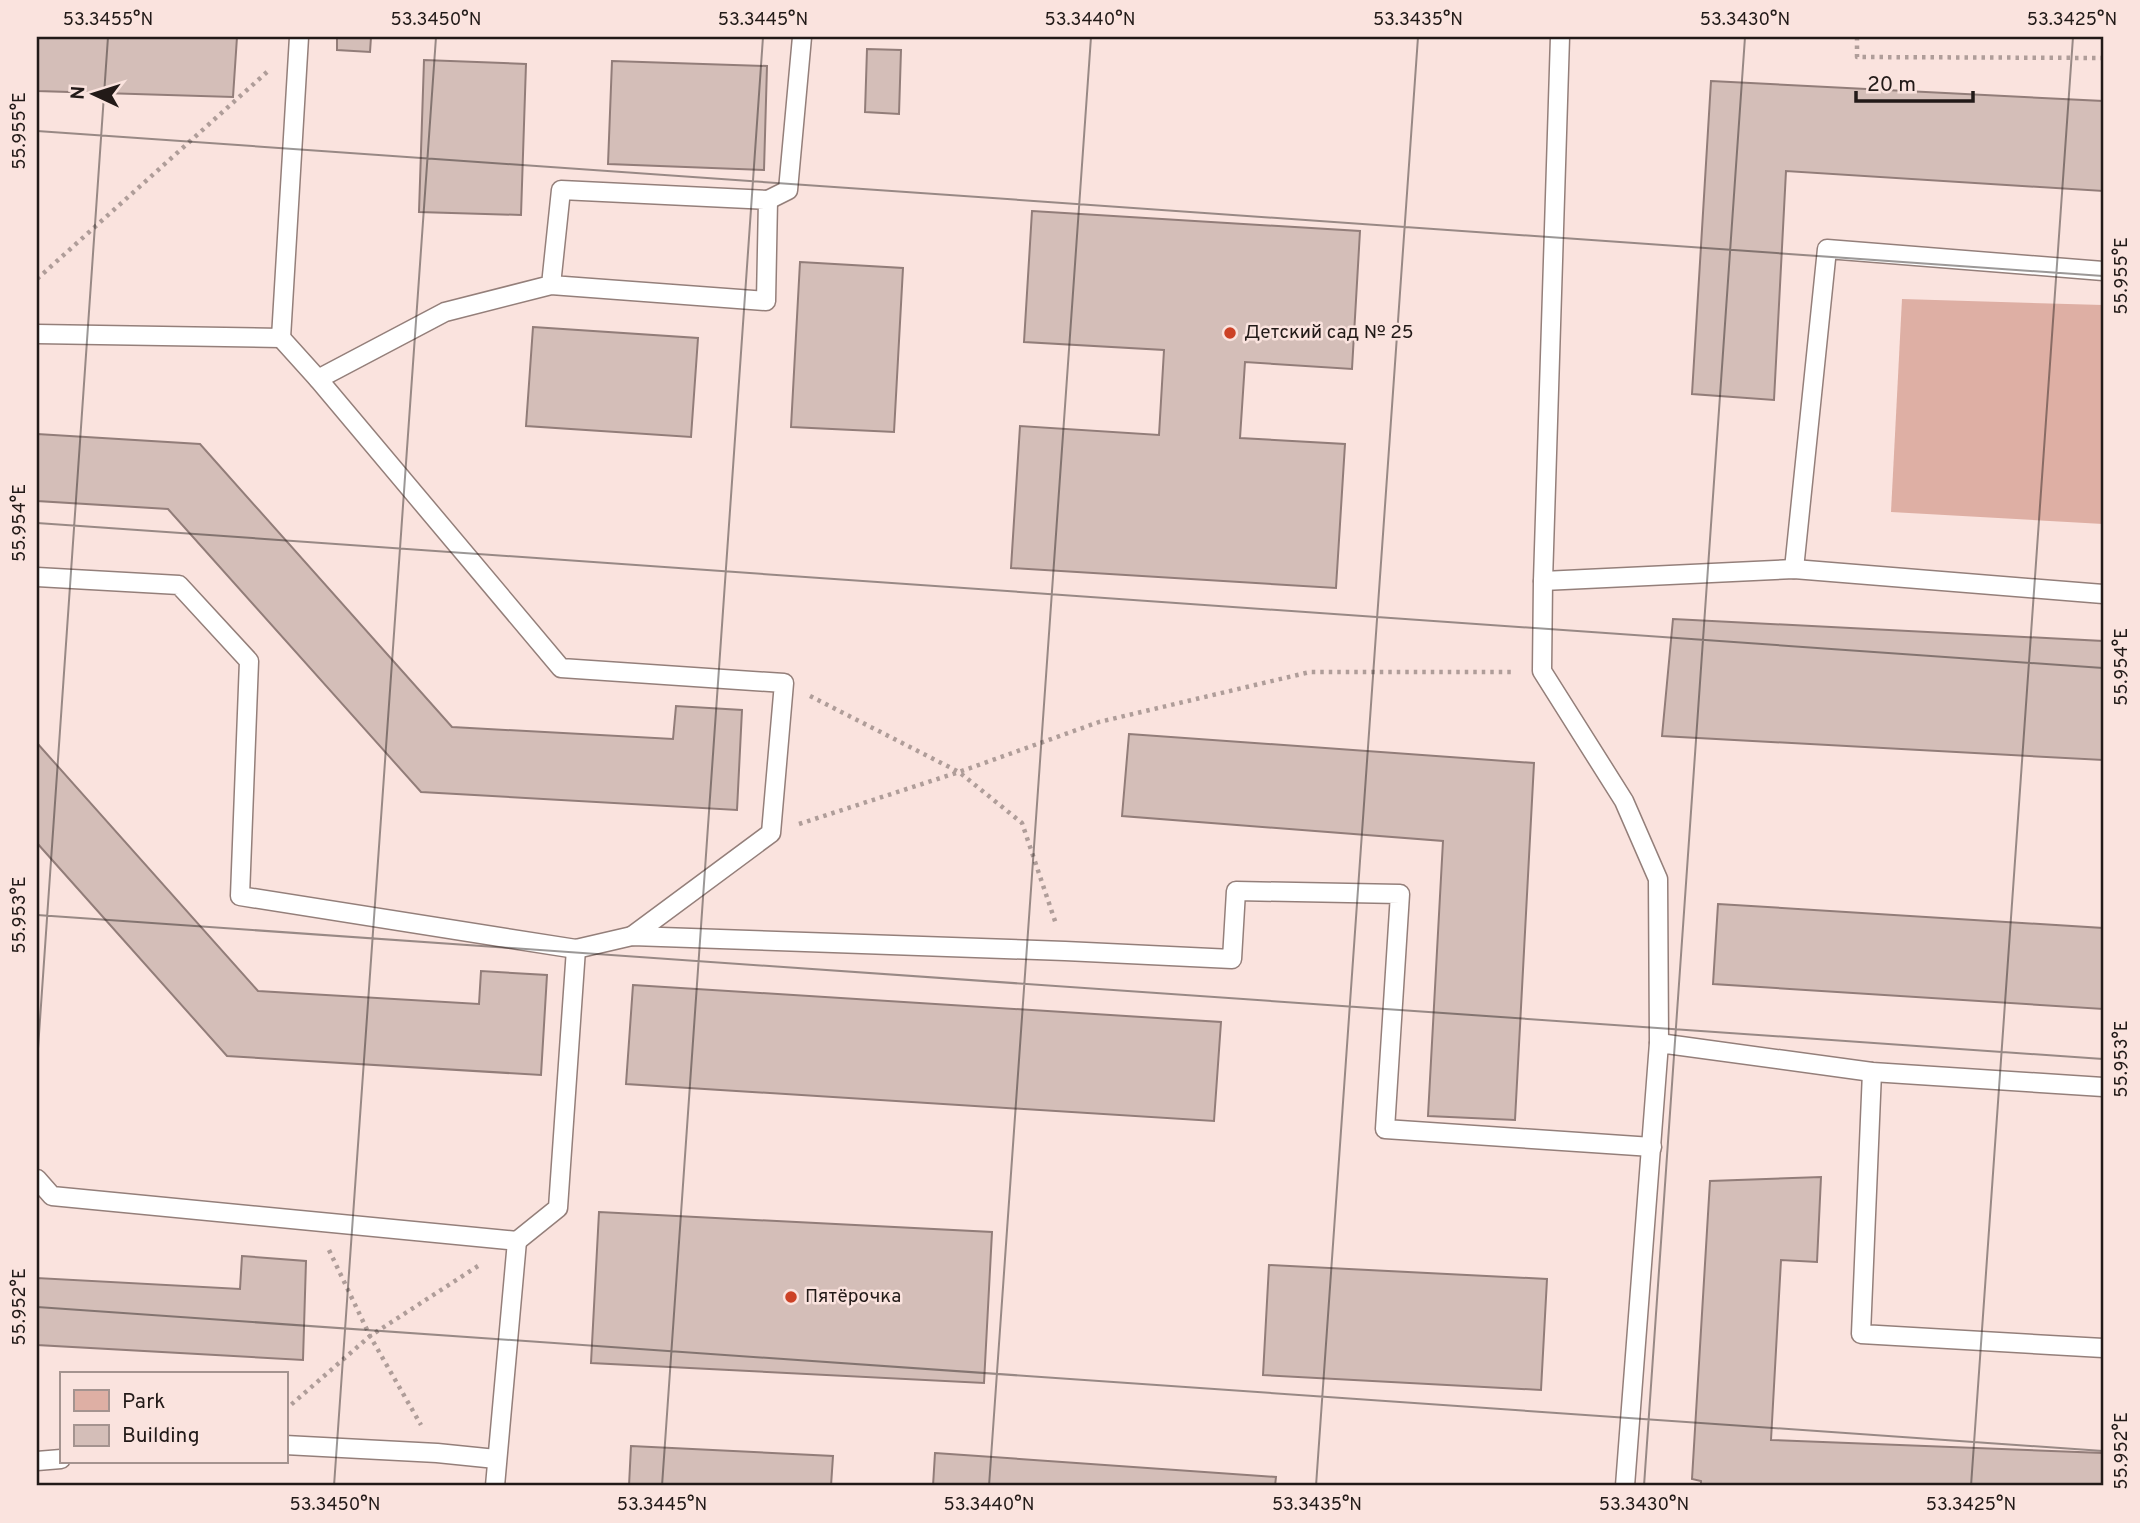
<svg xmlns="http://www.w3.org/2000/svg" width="2140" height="1523" viewBox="0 0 2140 1523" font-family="Overpass,sans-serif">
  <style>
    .green { fill: #deafa4 }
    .building { fill: #d4beb8; stroke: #927d79; stroke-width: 2 }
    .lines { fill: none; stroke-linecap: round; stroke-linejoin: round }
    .lane-casing { stroke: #947f7a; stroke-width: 21 }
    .path { stroke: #af9d99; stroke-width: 4.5; stroke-dasharray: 3.5 5; stroke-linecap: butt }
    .lane { stroke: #fff; stroke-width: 18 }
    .ticks { fill: none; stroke: #221a18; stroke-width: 2; stroke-opacity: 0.45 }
    .poi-dot { fill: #cc4125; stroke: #fae3de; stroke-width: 2.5 }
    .labels { text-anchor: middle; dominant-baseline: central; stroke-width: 5; stroke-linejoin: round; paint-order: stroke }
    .poi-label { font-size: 19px; fill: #221a18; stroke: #fae3de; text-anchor: start }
    .neatline { fill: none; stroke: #221a18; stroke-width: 2.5 }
    .ticks-label { font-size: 18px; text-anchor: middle; fill: #221a18 }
  </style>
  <rect width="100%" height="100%" fill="#fae3de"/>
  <path class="green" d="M1902,299L2103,305V524L1891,512Z"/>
  <g class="building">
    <path d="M37,37H237L233,97L37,91Z"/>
    <path d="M337,37H371L370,52L337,50Z"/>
    <path d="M867,49L901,50L899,114L865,112Z"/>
    <path d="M424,60L526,64L521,215L419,212Z"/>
    <path d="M612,61L767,66L764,170L608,164Z"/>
    <path d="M1711,81L2103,101V191L1786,171L1774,400L1692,394Z"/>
    <path d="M1032,211L1360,231L1352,369L1245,362L1240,438L1345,444L1336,588L1011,568L1020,426L1159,435L1164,350L1024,342Z"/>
    <path d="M800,262L903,268L894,432L791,427Z"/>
    <path d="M533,327L698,338L691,437L526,426Z"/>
    <path d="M37,434L200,444L452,727L673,739L676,706L742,710L737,810L421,792L168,509L37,501Z"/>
    <path d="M1673,619L2103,641V760L1662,736Z"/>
    <path d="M1129,734L1534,763L1515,1120L1428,1116L1443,841L1122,816Z"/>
    <path d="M37,743L258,991L479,1004L481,971L547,975L541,1075L227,1056L37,843Z"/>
    <path d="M1718,904L2103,928V1009L1713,984Z"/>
    <path d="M633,985L1221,1022L1214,1121L626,1084Z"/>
    <path d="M1821,1177L1817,1262L1781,1260L1771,1440L2103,1453V1486H1701V1481L1692,1479L1710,1181Z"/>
    <path d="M599,1212L992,1232L984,1383L591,1363Z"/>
    <path d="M242,1256L306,1261L303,1360L37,1345V1278L240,1289Z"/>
    <path d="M1269,1265L1547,1279L1541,1390L1263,1375Z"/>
    <path d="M631,1446L833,1456L831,1486H629Z"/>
    <path d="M935,1453L1276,1477L1275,1486H933Z"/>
  </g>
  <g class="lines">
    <defs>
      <g id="lane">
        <path d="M1560,37L1543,581L1542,671L1624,801L1658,879L1659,1043"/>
        <path d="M768,200L788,190L802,37"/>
        <path d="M37,334L281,338L299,37"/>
        <path d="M281,338L318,379L561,668L784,683L771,833L632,936"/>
        <path d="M318,379L445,312L551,285L766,301L768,200L561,190L551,285"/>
        <path d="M1794,569L1827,249L2103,271"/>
        <path d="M37,577L179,585L249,661L240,896L576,949L632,936L1065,951L1232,959L1236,891L1400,894L1385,1129L1652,1147"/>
        <path d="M1543,581L1794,569L2103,594"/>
        <path d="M1872,1072L1861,1334L2103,1348"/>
        <path d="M37,1179L52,1196L517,1241L495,1486"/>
        <path d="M517,1241L558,1208L576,949"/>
        <path d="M285,1445L437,1453L496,1459"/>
        <path d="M37,1461L61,1459"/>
        <path d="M1625,1486L1659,1043L1872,1072L2103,1087"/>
      </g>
    </defs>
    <use href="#lane" class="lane-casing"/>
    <g class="path">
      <path d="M1857,37V57L2103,58"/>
      <path d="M37,279L267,72"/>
      <path d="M810,696L959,772L1022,823L1056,924"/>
      <path d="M799,824L959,772L1099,722L1310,672H1513"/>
      <path d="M329,1250L370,1336L421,1425"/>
      <path d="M285,1410L370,1336L478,1266"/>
    </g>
    <use href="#lane" class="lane"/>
  </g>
  <path class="ticks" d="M37,131L2103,276M37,523L2103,668M37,915L2103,1059M37,1063L108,37M37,1307L2103,1451M334,1486L436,37M662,1486L763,37M989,1486L1091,37M1316,1486L1418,37M1644,1486L1745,37M1971,1486L2073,37"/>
  <g class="poi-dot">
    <circle cx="1230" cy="333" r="7"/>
    <circle cx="791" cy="1297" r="7"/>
  </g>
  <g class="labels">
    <g class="poi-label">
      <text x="1244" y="333">Детский сад № 25</text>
      <text x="805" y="1297">Пятёрочка</text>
    </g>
  </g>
  <rect width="2140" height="1523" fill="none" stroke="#fae3de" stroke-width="77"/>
  <rect x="60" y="1372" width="228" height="91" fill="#fae3de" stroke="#a4938f" stroke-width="2"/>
  <rect x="74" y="1390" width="35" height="21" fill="#deafa4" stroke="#a4938f" stroke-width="2"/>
  <text x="122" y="1408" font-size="21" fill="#221a18">Park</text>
  <rect x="74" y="1425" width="35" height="21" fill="#d4beb8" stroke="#a4938f" stroke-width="2"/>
  <text x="122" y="1442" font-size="21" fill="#221a18">Building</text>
  <g transform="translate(94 94) rotate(274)" stroke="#fae3de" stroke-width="5" paint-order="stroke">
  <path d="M0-5L12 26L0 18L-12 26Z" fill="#221a18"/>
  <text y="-10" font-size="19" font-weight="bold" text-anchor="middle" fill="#221a18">N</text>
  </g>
  <path d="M1856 91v10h117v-10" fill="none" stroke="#221a18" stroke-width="3.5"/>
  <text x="1867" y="91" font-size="21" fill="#221a18" stroke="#fae3de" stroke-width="5" paint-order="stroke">20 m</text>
  <rect x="38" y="38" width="2064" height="1446" class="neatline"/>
  <g class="ticks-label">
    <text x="108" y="25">53.3455°N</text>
    <text x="436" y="25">53.3450°N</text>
    <text x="763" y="25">53.3445°N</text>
    <text x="1090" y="25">53.3440°N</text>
    <text x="1418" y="25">53.3435°N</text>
    <text x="1745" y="25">53.3430°N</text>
    <text x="2072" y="25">53.3425°N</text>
    <text transform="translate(19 131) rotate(-90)" y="6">55.955°E</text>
    <text transform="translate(2121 276) rotate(-90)" y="6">55.955°E</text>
    <text transform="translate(19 523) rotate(-90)" y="6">55.954°E</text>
    <text transform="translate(2121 667) rotate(-90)" y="6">55.954°E</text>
    <text transform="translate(19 915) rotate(-90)" y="6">55.953°E</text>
    <text transform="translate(2121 1059) rotate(-90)" y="6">55.953°E</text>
    <text transform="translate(19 1307) rotate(-90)" y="6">55.952°E</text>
    <text transform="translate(2121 1451) rotate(-90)" y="6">55.952°E</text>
    <text x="335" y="1510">53.3450°N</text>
    <text x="662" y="1510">53.3445°N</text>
    <text x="989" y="1510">53.3440°N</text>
    <text x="1317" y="1510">53.3435°N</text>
    <text x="1644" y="1510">53.3430°N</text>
    <text x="1971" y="1510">53.3425°N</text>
  </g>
</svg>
